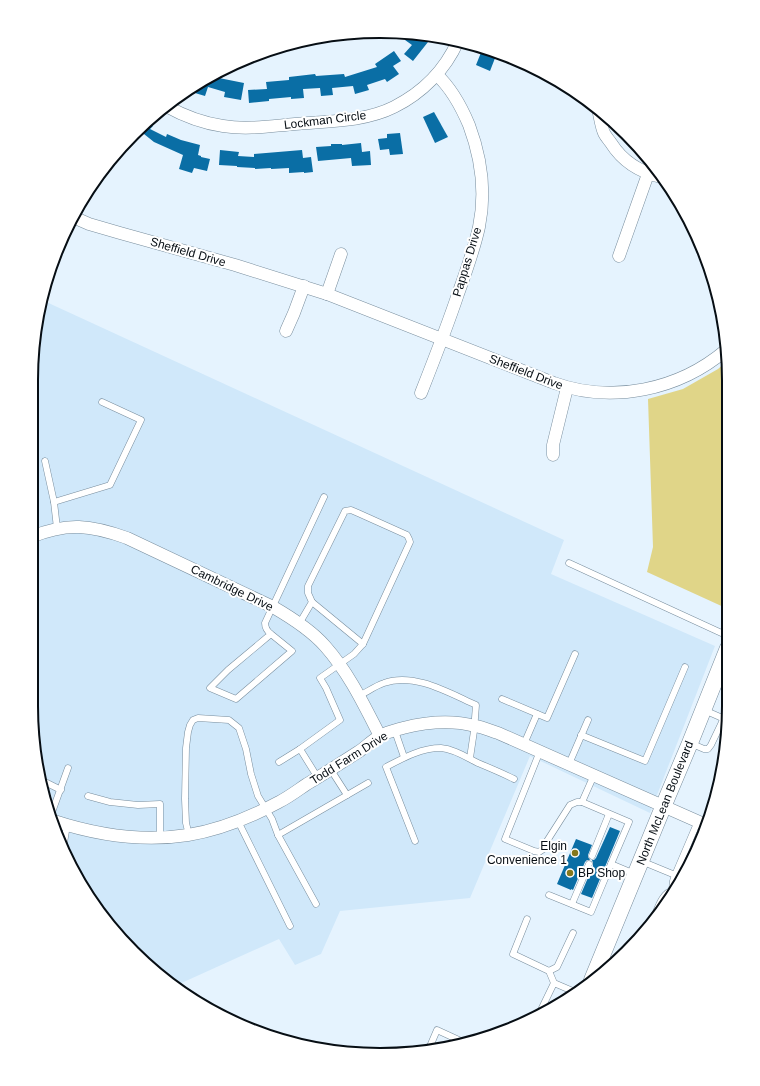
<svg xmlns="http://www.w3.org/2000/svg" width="760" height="1086" viewBox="0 0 760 1086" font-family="Arial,sans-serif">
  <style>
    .built { fill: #d0e8fa }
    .green { fill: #e0d588 }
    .building { fill: #0a6ea5 }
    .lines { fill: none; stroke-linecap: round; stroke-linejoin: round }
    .lane-casing { stroke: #788d9d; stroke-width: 7 }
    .street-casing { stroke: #788d9d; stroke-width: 13 }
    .secondary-casing { stroke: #788d9d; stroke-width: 17 }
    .lane { stroke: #fff; stroke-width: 6 }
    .street { stroke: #fff; stroke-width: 12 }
    .secondary { stroke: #fff; stroke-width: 16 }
    .poi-dot { fill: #85781d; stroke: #fff; stroke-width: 1.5 }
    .labels { text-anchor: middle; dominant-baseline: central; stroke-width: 4; stroke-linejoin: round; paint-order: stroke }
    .street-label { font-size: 12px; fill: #070e14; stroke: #fff }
    .poi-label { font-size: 12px; fill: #070e14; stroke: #fff; text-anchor: end }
    .rim { fill: none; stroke: #070e14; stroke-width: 2 }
  </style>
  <rect width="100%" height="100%" fill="#e5f3fe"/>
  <path class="built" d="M42,300L564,540L551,574L715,646L650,813L530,756L470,898L340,911L321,954L295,965L279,939L177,985L150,969L90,900L43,797L31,706V380L38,312Z"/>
  <path class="green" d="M726,362L728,609L647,572L653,547L648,399L683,389L718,369Z"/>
  <g class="building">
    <path d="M411,33L418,34L428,42L413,61L404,54L412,45L405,40Z"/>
    <path d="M487,49L497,53L490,71L476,65L482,50L486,51Z"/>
    <path d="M394,51L401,61L393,66L399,74L387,82L385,79L367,85L369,90L355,94L353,86L332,88L333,95L321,96L320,88L303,89L304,98L291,99V97L269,99V101L249,103L248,90L267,89L266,82L289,80V77L315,74L316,76L344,74L345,77L377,67L375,64Z"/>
    <path d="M212,75L220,77L219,78L244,83L241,100L224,97L225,92L208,87L205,96L195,93L197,84L205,78Z"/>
    <path d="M434,112L448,137L435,143L423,117Z"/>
    <path d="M146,122L153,126L150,129L166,137L167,134L181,140L200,145L198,155L201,156V157L210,159L207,171L194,168L192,173L179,169L183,155L154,142L139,130Z"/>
    <path d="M400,133L403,154L390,155L389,149L380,150L378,139L387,138V134Z"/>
    <path d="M361,143L362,152L370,151L371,165L352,166L351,158L318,161L316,147L331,146V144H342V145Z"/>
    <path d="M220,150L239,152L238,156L254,157V154L302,150L303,158L311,157L313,172L304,173V172L289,173V168L271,169V168L255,169V168L237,167V166L219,165Z"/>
    <path d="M610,827L620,831L592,898L581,894L593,866V863L592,860H594L596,858Z"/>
    <path d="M576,839L592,845L588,855V857L590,860H587L585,862L573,890L571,889V890L557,884Z"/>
  </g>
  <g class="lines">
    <defs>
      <g id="lane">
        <path d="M45,461L54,502L57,528"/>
        <path d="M54,502L110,485L141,420L102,402"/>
        <path d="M569,563L728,636"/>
        <path d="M31,594H33L31,557"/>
        <path d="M312,602L363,644"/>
        <path d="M271,634L228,670L210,688L236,699L292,651L271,634C267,631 265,628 265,623L324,497"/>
        <path d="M716,682L728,687"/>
        <path d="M359,696C367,692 375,686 384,683C414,672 449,693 476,705L474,731L470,758"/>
        <path d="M502,699L547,718L575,654"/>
        <path d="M395,731L404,757"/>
        <path d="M581,735L645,761L685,667"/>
        <path d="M690,743L704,749H708L711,745L722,722L723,720L720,717L704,710"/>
        <path d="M524,744L537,714"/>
        <path d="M300,749L318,778"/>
        <path d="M540,751L505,839L534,851L539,852L545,848L547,841L570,805L577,802H582"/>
        <path d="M279,762L300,749L340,720L326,688L320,678L354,654L363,644L410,542L409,539L407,535L358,513L351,510L345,511L308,586V593L312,602L299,624"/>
        <path d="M569,764L588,720"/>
        <path d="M331,770L347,795"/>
        <path d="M594,775L582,802L629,822L611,864"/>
        <path d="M41,780L61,790"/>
        <path d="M88,796L110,802L138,805L160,804V838"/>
        <path d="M51,815L68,768"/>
        <path d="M238,821L290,926"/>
        <path d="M189,835L186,823L185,799L186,748L188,732L190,725L193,720L198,718L229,720L239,728L246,749L251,774L258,796L272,819L278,835L316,904"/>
        <path d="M278,835L368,783"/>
        <path d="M415,841L386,767C403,758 421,748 441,748C454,749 466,757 478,763C490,768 502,773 514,779"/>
        <path d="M64,843L67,825"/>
        <path d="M592,856L609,814"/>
        <path d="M641,861L675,875L698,821"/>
        <path d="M672,890L673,881L675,875"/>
        <path d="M549,895L591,912L611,864L635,874"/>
        <path d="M572,904L589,864"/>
        <path d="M527,919L513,954L549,971L554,983"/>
        <path d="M652,924V922C657,911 661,892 674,890"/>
        <path d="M600,961L612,967"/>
        <path d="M549,971L557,967L573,933"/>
        <path d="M538,1016L554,983L575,992"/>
        <path d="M428,1051L437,1030L461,1041"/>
      </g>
      <g id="street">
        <path d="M166,106C184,116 202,123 223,126C247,130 271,126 295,124C328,121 364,122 394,107C422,93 445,70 458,41"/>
        <path d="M598,109C600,117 601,126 604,133C606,137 609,140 611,143C623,162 639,172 661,177"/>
        <path d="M73,217L89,224L120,233L235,265L327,294L554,383C612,404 679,390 726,350"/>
        <path d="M619,256L648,174"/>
        <path d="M327,294L341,254"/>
        <path d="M286,331L294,313L304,286"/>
        <path d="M421,393C434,360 447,327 458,294C466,272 474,250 479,227C486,193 481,157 469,125C461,106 452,89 437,75"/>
        <path d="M553,455V445L567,388"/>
        <path d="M31,537C67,522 91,525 127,538L273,607C292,618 311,630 325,646C349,673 364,705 380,736"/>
        <path d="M54,821C97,835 143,842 188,835C220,830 251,817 279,802C289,797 298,790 307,784C324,774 341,763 358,752C366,747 372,740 380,736C387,732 396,730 403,728C427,722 452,720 475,726C483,727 491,731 498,733L706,825"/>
      </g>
      <path id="secondary" d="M592,980L668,795L690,743L728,648"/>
    </defs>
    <use href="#lane" class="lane-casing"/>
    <use href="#street" class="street-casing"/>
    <use href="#secondary" class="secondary-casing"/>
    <use href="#lane" class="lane"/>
    <use href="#street" class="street"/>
    <use href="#secondary" class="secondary"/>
  </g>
  <g class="poi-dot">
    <circle cx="575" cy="853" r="4"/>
    <circle cx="570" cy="873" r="4"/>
  </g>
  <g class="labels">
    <g class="street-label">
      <text transform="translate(325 120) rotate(-7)">Lockman Circle</text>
      <text transform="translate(188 252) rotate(16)">Sheffield Drive</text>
      <text transform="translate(467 262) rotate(-73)">Pappas Drive</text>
      <text transform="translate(526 372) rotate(21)">Sheffield Drive</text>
      <text transform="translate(232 588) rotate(26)">Cambridge Drive</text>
      <text transform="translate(349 758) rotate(-32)">Todd Farm Drive</text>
      <text transform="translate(665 803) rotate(-68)">North McLean Boulevard</text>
    </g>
    <g class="poi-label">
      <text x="567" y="846">Elgin<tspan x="567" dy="14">Convenience 1</tspan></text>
      <text x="578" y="873" text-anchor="start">BP Shop</text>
    </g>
  </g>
  <path d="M0 0H760V1086H0ZM380 38H380A342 342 0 0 1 722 380V706A342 342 0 0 1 380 1048H380A342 342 0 0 1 38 706V380A342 342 0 0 1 380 38Z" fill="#fff" fill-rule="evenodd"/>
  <path class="rim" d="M380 38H380A342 342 0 0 1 722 380V706A342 342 0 0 1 380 1048H380A342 342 0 0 1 38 706V380A342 342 0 0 1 380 38Z"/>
</svg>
